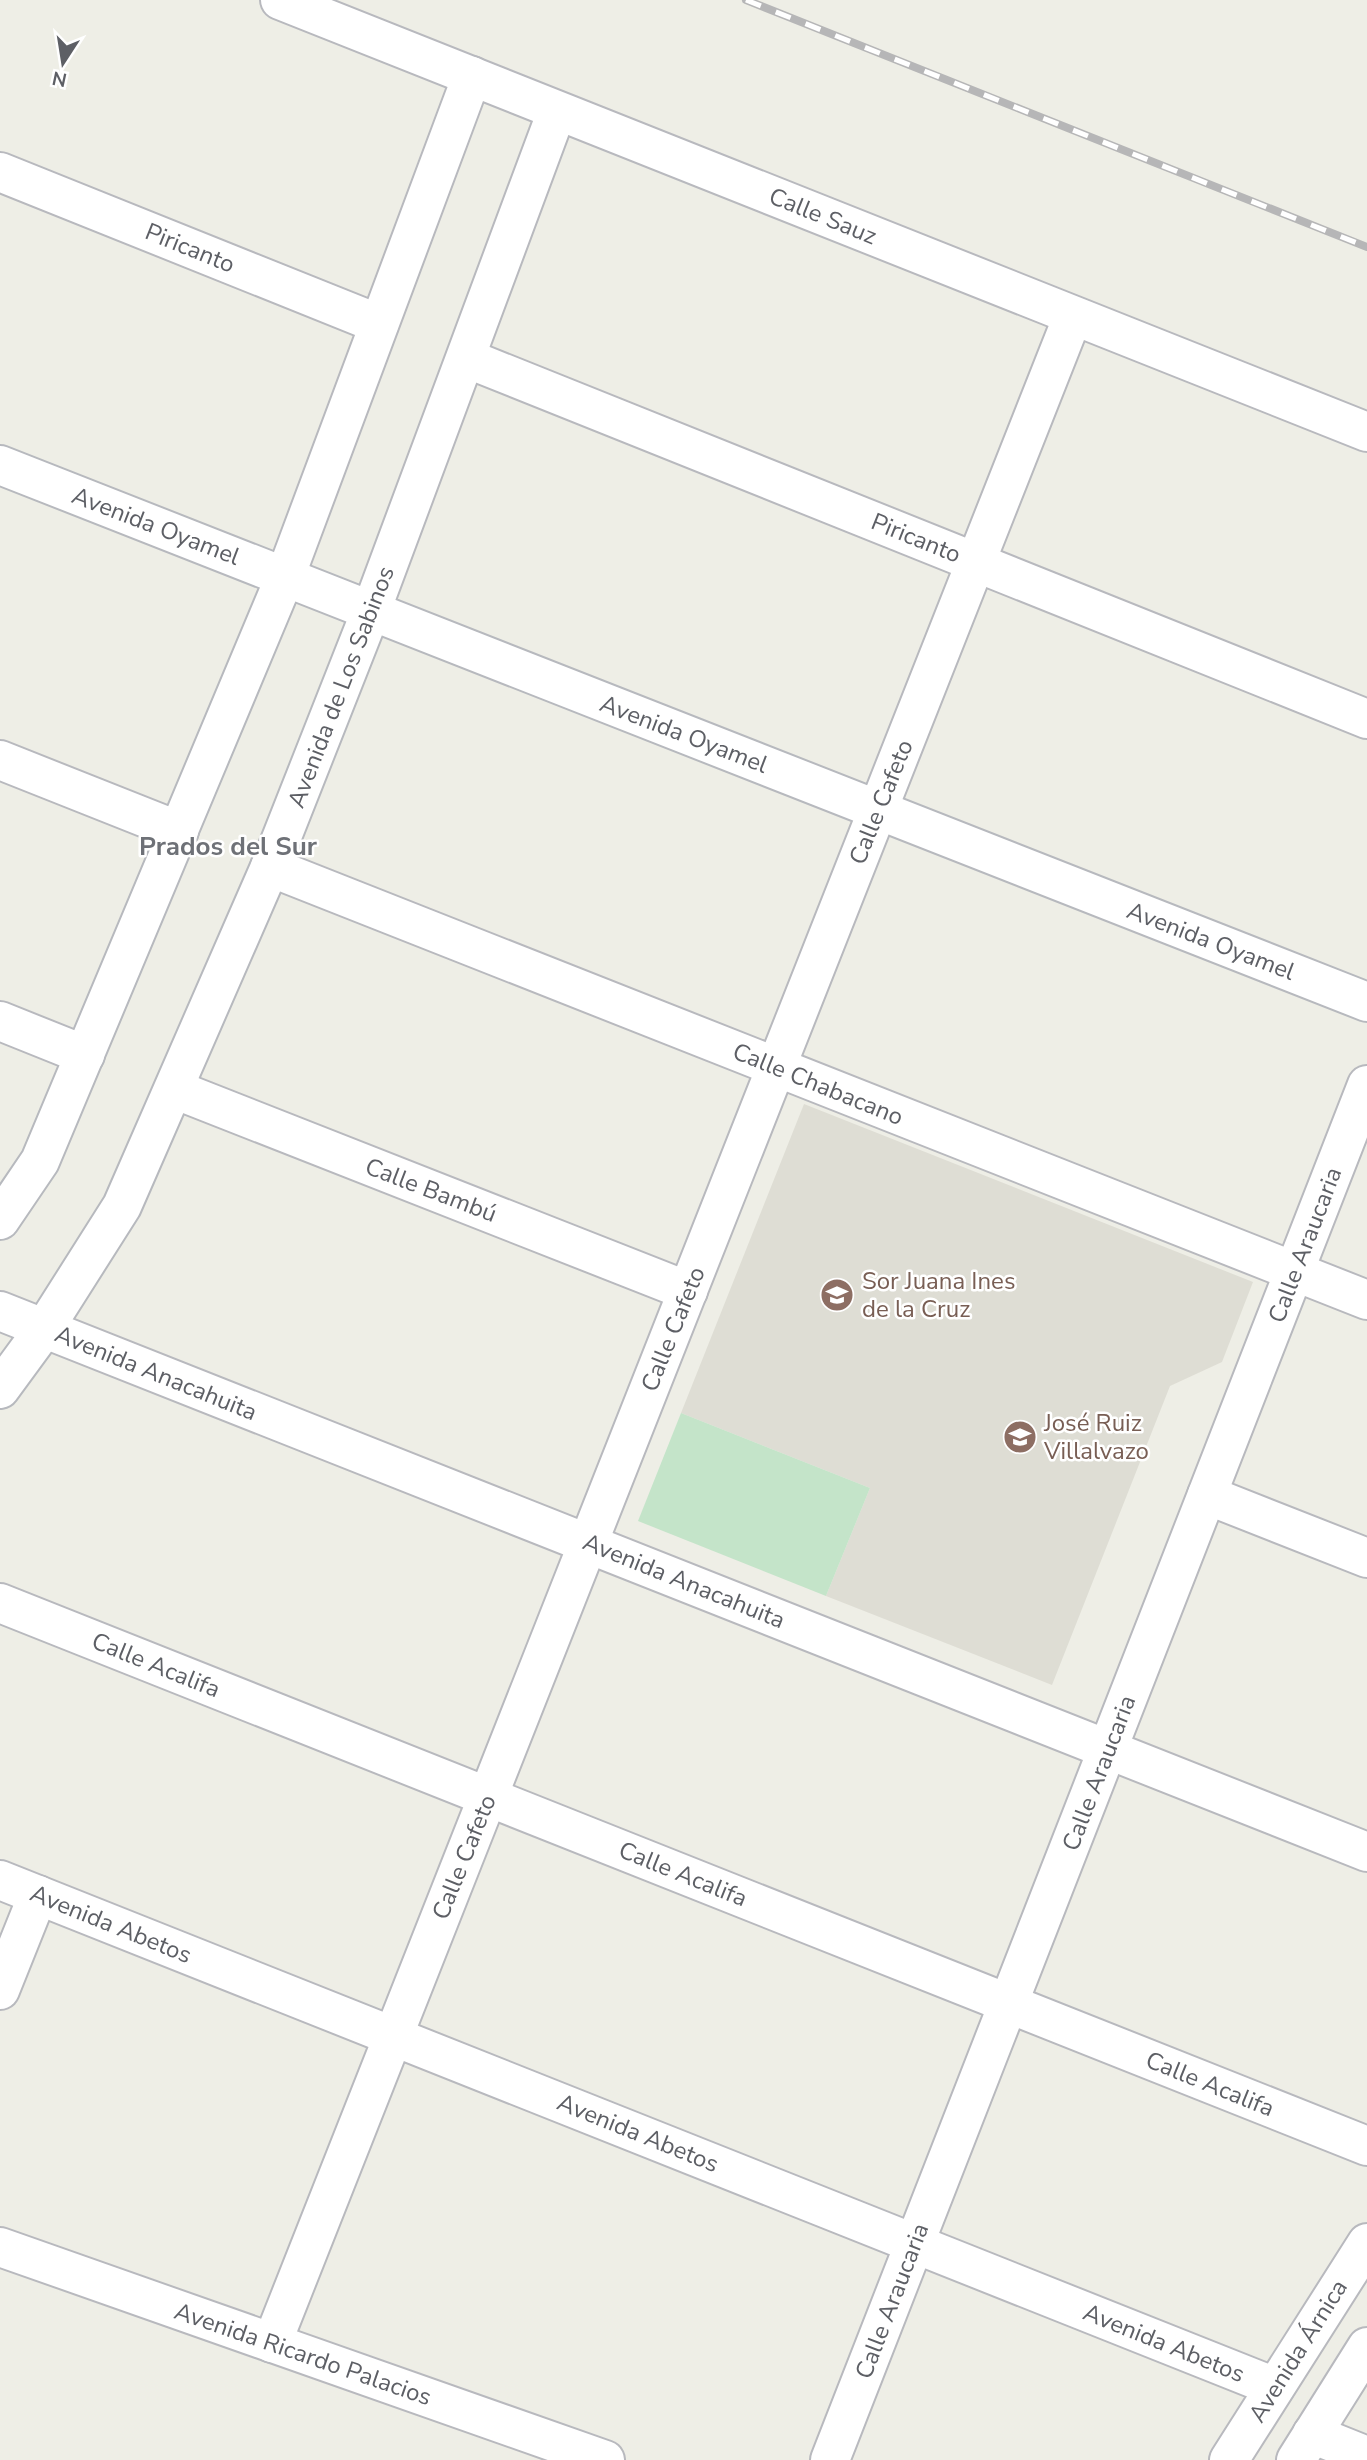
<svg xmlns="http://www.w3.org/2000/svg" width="1367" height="2460" viewBox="0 0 1367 2460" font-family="'Nunito Sans',sans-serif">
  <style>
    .education { fill: #deddd4 }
    .green { fill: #c4e4c9 }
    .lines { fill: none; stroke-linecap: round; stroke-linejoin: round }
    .street-casing { stroke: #b8b9be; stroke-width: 42 }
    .secondary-casing { stroke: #b7b9be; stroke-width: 42 }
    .street { stroke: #fff; stroke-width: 38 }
    .secondary { stroke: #fff; stroke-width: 38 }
    .rail-casing { stroke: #b6b6b7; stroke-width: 8 }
    .rail { stroke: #fff; stroke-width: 5; stroke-dasharray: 16; stroke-linecap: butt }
    .labels { text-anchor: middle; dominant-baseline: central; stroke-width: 5; stroke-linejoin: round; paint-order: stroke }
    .street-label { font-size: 24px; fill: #5d5f65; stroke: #fff }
    .education-label { font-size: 24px; fill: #785e54; stroke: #fff; text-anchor: start }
    .neighbourhood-label { font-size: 26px; font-weight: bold; fill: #6e7177; stroke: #fff }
  </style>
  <rect width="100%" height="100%" fill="#eeeee6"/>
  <path class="education" d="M804,1104L1253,1282L1222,1362L1170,1386L1052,1685L826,1596L870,1488L681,1413Z"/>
  <path class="green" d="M681,1413L870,1488L826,1596L638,1521Z"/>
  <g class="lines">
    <defs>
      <g id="street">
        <path d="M280,0L1367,432"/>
        <path d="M0,172L379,324"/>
        <path d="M466,358L1367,719"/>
        <path d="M285,577L472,76"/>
        <path d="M371,611L557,111"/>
        <path d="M0,760L179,831"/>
        <path d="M270,867L1367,1300"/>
        <path d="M0,1021L85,1055"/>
        <path d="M174,1089L688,1291"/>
        <path d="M0,1311L1367,1852"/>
        <path d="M1207,1495L1367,1558"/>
        <path d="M0,1603L1367,2146"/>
        <path d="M0,1880L1275,2387"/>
        <path d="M0,1990L38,1895"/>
        <path d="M0,2247L605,2460"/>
        <path d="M272,2343L1073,316"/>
        <path d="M1312,2434L1367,2456"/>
        <path d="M830,2460L1367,1085"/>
        <path d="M1229,2460L1367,2243"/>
        <path d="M1296,2460L1367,2347"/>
      </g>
      <g id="secondary">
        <path d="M0,465L1367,1002"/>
        <path d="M0,1220L40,1161L285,577"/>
        <path d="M0,1389L44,1329L122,1206L270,867L371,611"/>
      </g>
    </defs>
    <use href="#street" class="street-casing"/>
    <use href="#secondary" class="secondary-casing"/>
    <use href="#street" class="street"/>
    <use href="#secondary" class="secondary"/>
    <defs>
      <path id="rail" d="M746,0L1367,247"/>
    </defs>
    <use href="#rail" class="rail-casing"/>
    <use href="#rail" class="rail"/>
  </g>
  <defs>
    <symbol id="school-disc" viewBox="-11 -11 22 22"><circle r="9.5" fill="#8d6e63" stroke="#fff"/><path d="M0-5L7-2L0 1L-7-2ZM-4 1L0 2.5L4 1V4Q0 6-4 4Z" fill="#fff"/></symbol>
  </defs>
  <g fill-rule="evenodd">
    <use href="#school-disc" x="818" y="1276" width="38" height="38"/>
    <use href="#school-disc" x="1001" y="1418" width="38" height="38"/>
  </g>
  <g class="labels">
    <g class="street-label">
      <text transform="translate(823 216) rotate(22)">Calle Sauz</text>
      <text transform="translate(190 248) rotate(22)">Piricanto</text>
      <text transform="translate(156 526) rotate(21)">Avenida Oyamel</text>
      <text transform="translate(916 538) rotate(22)">Piricanto</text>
      <text transform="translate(341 687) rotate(-69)">Avenida de Los Sabinos</text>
      <text transform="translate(684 734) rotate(21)">Avenida Oyamel</text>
      <text transform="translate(881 802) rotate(-68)">Calle Cafeto</text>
      <text transform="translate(1211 941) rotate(21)">Avenida Oyamel</text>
      <text transform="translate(818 1084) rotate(22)">Calle Chabacano</text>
      <text transform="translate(431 1190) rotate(21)">Calle Bambú</text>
      <text transform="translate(1305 1245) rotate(-69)">Calle Araucaria</text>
      <text transform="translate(673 1329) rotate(-68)">Calle Cafeto</text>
      <text transform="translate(156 1373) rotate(22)">Avenida Anacahuita</text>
      <text transform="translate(684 1581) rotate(22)">Avenida Anacahuita</text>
      <text transform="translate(156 1665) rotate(22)">Calle Acalifa</text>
      <text transform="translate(1099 1773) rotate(-69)">Calle Araucaria</text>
      <text transform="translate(464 1857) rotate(-68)">Calle Cafeto</text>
      <text transform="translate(683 1874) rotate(22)">Calle Acalifa</text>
      <text transform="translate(111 1924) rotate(22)">Avenida Abetos</text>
      <text transform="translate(1210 2084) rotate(22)">Calle Acalifa</text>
      <text transform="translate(638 2133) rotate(22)">Avenida Abetos</text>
      <text transform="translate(892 2301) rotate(-69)">Calle Araucaria</text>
      <text transform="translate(1164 2343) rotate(22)">Avenida Abetos</text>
      <text transform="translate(1298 2351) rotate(-58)">Avenida Árnica</text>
      <text transform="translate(303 2354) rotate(19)">Avenida Ricardo Palacios</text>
    </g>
    <g class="education-label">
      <text x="862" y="1281">Sor Juana Ines<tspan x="862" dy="28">de la Cruz</tspan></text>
      <text x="1044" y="1423">José Ruiz<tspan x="1044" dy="28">Villalvazo</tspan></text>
    </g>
    <g class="neighbourhood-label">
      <text x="228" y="846">Prados del Sur</text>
    </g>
  </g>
  <g transform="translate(63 63) rotate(192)" stroke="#ffffff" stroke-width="5" paint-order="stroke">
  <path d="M0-5L12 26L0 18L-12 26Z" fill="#5d5f65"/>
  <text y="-10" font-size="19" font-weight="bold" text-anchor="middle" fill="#5d5f65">N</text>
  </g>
</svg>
